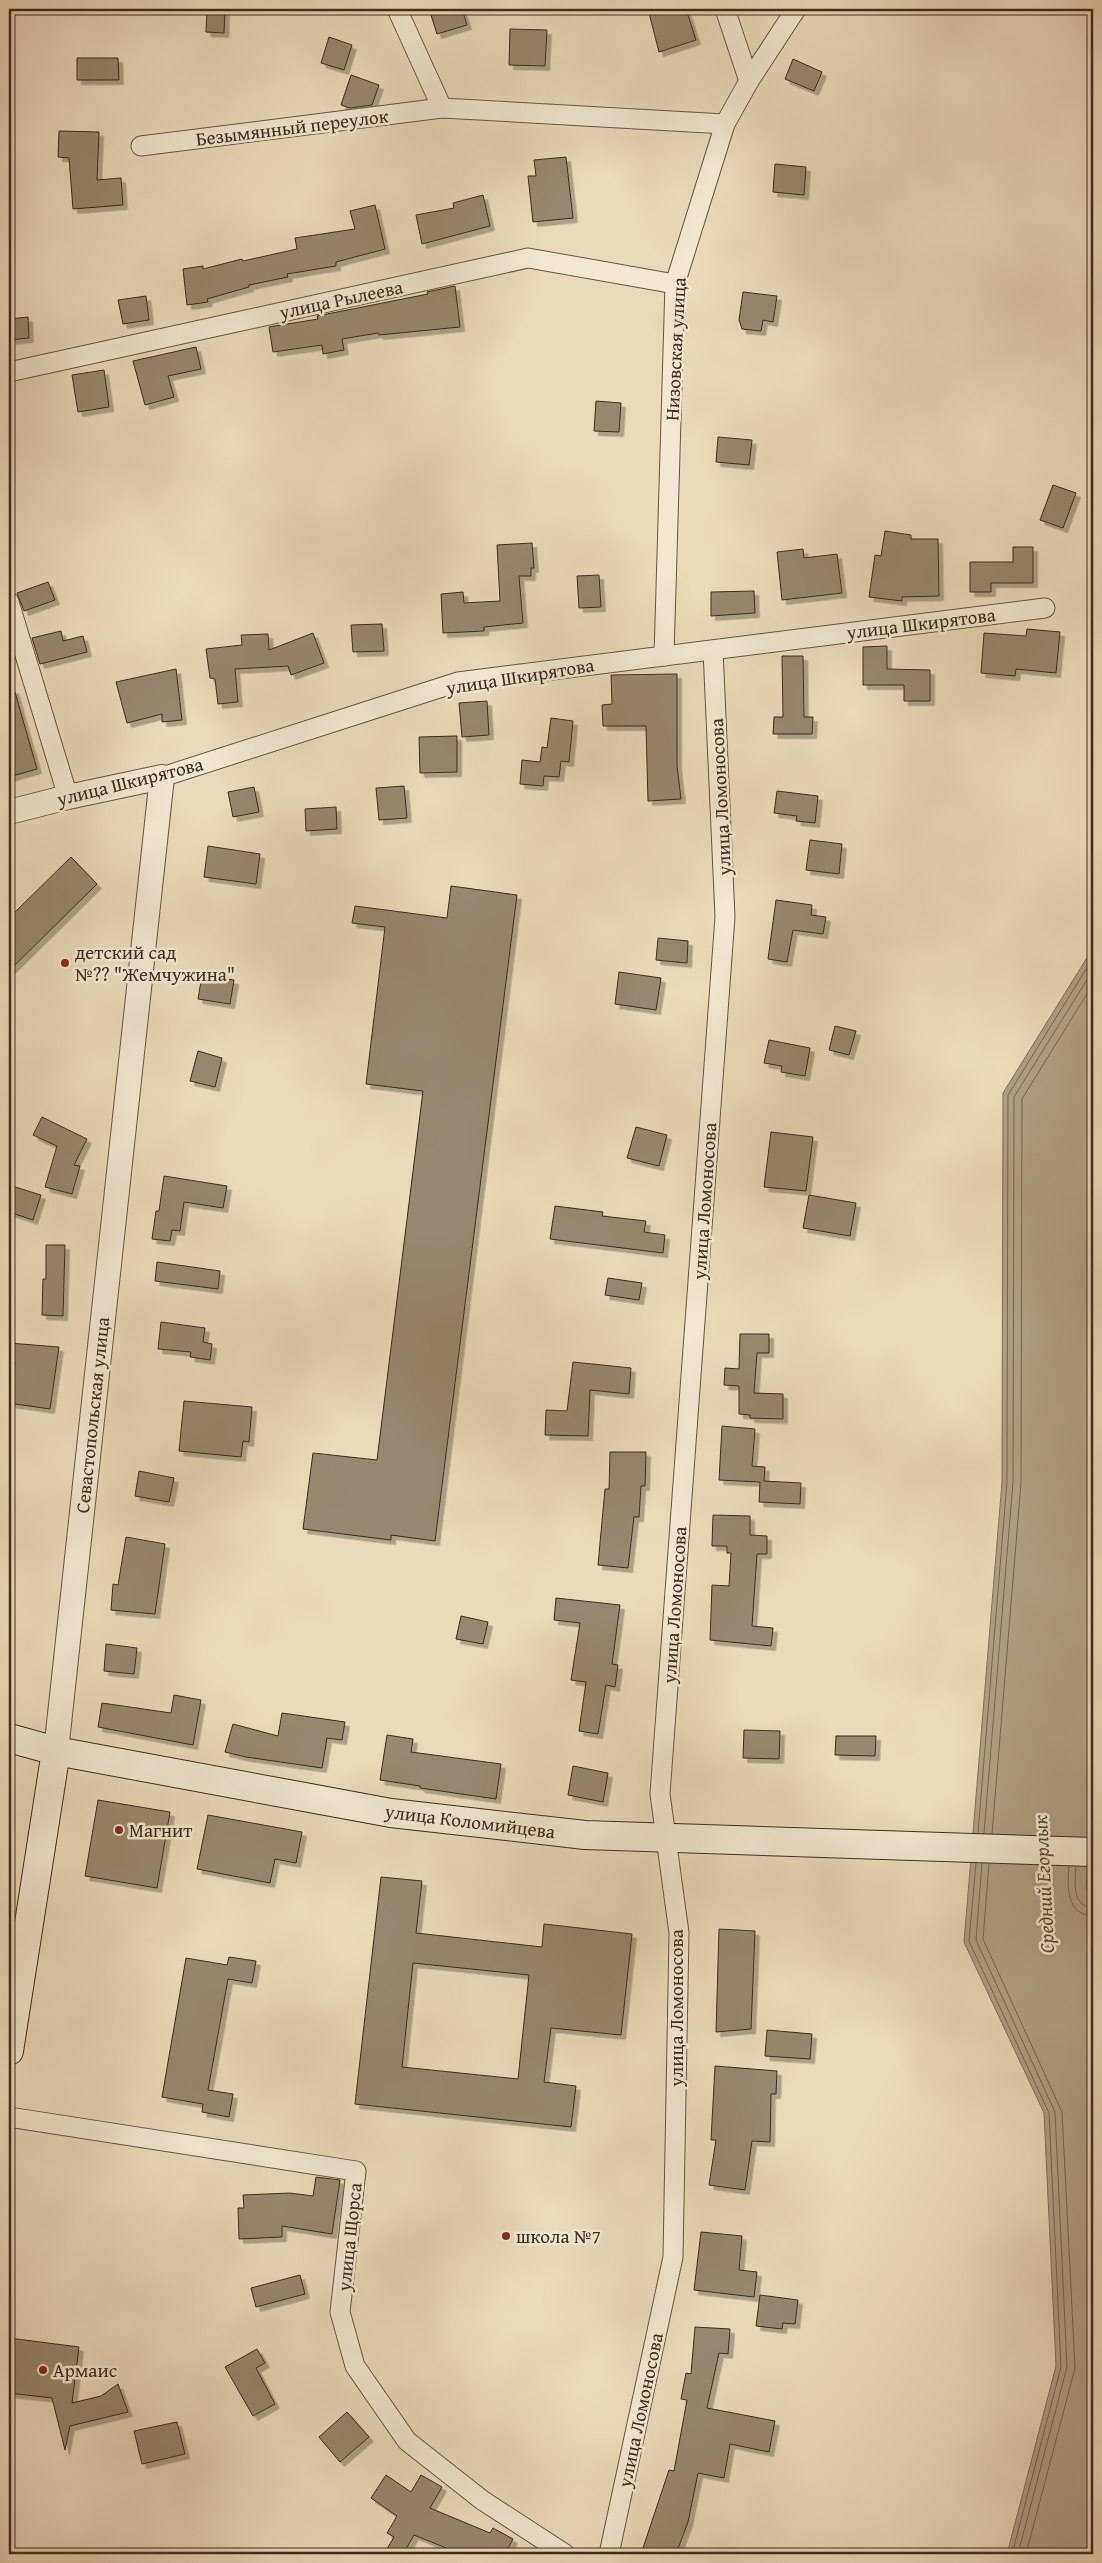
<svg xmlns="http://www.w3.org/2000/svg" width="1102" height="2563" viewBox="0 0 1102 2563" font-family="'Gentium Book Plus',serif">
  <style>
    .water { fill: #ae9f85; stroke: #80715c }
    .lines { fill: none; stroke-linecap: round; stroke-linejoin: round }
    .shore { stroke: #756652; stroke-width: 1 }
    .building { fill: #96876f; stroke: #3c2d1e; fill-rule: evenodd; filter: url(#shadow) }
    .minor-casing { stroke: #675845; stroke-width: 21 }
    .tertiary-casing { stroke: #675845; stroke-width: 26 }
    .secondary-casing { stroke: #3c2d1e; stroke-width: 30 }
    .minor { stroke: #f1e7d2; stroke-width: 19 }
    .tertiary { stroke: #f1e7d2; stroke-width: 24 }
    .secondary { stroke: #f1e7d2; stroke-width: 28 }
    .poi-dot { fill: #8f2418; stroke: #f1e7d2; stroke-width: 2 }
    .labels { text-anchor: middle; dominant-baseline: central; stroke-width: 5; stroke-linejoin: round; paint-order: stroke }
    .street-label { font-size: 19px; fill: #3c2d1e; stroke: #f1e7d2 }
    .poi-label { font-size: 19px; fill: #3c2d1e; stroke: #f1e7d2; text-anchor: start }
    .water-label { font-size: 20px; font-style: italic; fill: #584a38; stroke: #f1e7d2 }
  </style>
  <defs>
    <filter id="shadow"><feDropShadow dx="4.5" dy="4.5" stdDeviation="0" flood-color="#0004"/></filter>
  </defs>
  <rect width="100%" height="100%" fill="#e9daba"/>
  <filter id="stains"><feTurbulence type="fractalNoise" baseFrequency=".004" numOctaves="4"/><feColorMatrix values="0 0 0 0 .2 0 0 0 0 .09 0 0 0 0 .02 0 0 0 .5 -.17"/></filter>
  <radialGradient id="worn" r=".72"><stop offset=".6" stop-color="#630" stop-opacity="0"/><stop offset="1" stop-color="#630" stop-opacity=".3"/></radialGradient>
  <path class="water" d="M1093,948V1830L1090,1835L1086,1889L1093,1899V2554H1007L1056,2366L1044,2113L964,1942L1002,1482L1003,1093Z"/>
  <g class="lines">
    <g class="shore">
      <path d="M978,1833L1007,1482L1008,1095L1093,958"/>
      <path d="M984,1833L1013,1482L1014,1097L1093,970"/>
      <path d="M992,1834L1021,1483L1022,1099L1093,984"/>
      <path d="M976,1863L969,1941L1049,2113L1061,2367L1012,2554"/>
      <path d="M982,1863L976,1940L1055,2112L1067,2367L1018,2554"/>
      <path d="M989,1864L983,1939L1062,2112L1075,2368L1026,2554"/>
      <path d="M1069,1866C1067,1886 1066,1915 1093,1916"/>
      <path d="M1076,1866C1075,1882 1071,1906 1093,1908"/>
    </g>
  </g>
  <g class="building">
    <path d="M207,9H225L224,33L206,32Z"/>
    <path d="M450,9H462L467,25L437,34L431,15Z"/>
    <path d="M648,9H686L696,40L659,52Z"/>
    <path d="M510,29L547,30L545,66L509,65Z"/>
    <path d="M329,37L352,45L344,70L321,63Z"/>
    <path d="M77,58H118L119,80H77Z"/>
    <path d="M793,59L822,72L814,91L785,79Z"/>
    <path d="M351,75L379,85L372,105L350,108L341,105Z"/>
    <path d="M59,131L99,132L97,180L121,178L123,205L73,209L69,158L58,157Z"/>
    <path d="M566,157L573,218L533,222L528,176H536L534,160Z"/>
    <path d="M775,164L806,167L804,195L773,192Z"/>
    <path d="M483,195L490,226L422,244L416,215L454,208L453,203Z"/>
    <path d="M375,205L385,249L336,262V266L287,274L288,277L249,285V287L207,299L208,302L187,305L183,269L203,266V269L242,259L243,261L297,249L295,238L355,229L350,211Z"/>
    <path d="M455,286L460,327L379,335L378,333L342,339L344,350L323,354L322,345L273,352L269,327L318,319L317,316L428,294L427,292Z"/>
    <path d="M743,292L777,296L773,322L763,320L761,331L742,329L739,320Z"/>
    <path d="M146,296L149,320L123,324L118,300Z"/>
    <path d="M28,317L29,338L9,340V319Z"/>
    <path d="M196,347L201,369L168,376L174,397L145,405L133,361Z"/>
    <path d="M104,370L109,407L78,412L72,375Z"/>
    <path d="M596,401L621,403L619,432L594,431Z"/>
    <path d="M718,437L752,440L749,465L716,462Z"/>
    <path d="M1053,485L1076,493L1063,528L1040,520Z"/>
    <path d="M885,531L911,535V539H938L939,596L902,597V601L869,597L875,555L881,556Z"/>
    <path d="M532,543L534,568H531V576H519L523,623L484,627V631L443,633L441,594L463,592L464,603L500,601L497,545Z"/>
    <path d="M1013,547H1033V583H991V592H970V562H1013Z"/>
    <path d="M803,549L804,558L837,554L842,593L782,600L777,552Z"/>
    <path d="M599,575L601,607L579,608L577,576Z"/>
    <path d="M48,582L55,600L24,611L17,593Z"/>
    <path d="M754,591L755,613L711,616V592Z"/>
    <path d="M382,624L384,651L353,652L351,625Z"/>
    <path d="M1027,629L1060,632L1056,673L1016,669L1015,676L981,673L984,633L1026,636Z"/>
    <path d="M61,631L63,641L83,636L87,652L40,664L32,638Z"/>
    <path d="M313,633L324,663L291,675L288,666L235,669L238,702L218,704L215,679L210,678L206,649L242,645L241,635L268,634L269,650Z"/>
    <path d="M887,646V669L930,670V701H904V685H863V647Z"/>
    <path d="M782,656H803L804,717H813L812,734H773L774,717H783Z"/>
    <path d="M176,669L182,720L162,722V714L127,723L116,682Z"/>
    <path d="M677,674V766L681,799L648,801L646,726H603L602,705L612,704L611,675Z"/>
    <path d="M14,689L37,769L9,777V690Z"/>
    <path d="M487,701L489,735L462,737L459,703Z"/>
    <path d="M551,718L573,721L569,762L561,761L559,777L544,776L543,786L520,784L522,760L540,762L542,747L547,748Z"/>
    <path d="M457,736V772L420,773L419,737Z"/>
    <path d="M404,786L407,818L379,820L376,788Z"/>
    <path d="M254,787L259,812L233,817L228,792Z"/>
    <path d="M777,791L818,796L815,823L796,821L797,816L774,813Z"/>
    <path d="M336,807L337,829L306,831L305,809Z"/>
    <path d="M810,840L842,844L839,874L806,870Z"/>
    <path d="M208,846L260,854L256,884L204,877Z"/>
    <path d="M71,857L97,884L9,971V918Z"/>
    <path d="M451,886L517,895L435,1541L391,1535V1540L303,1529L313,1453L377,1460L423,1091L366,1084L385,927L352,923L355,906L447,918Z"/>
    <path d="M776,900L812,905L811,915L826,917L823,934L793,930L787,962L768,959Z"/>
    <path d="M658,938L688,941L687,963L656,960Z"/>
    <path d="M619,972L661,978L656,1010L615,1004Z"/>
    <path d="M202,975L234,980L230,1004L198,999Z"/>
    <path d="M835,1026L856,1031L849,1055L829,1050Z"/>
    <path d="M769,1040L810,1048L805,1076L781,1072L782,1066L764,1063Z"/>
    <path d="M198,1051L222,1058L215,1087L190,1081Z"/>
    <path d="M42,1117L87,1139L74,1165L80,1166L72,1194L45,1187L57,1146L33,1135Z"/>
    <path d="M636,1127L667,1135L659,1166L627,1158Z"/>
    <path d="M771,1132L813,1137L806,1191L764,1187Z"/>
    <path d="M164,1176L227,1186L223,1208L184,1202L180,1231L172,1230L170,1241L152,1239L156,1211H159Z"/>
    <path d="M12,1186L41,1195L33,1220L9,1212V1196Z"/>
    <path d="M809,1195L856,1203L850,1236L803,1228Z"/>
    <path d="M555,1206L603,1212L602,1216L646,1221L644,1232L665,1235L663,1253L550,1239Z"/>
    <path d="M46,1245H65L63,1316L42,1315L43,1279H46Z"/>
    <path d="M157,1262L220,1271L218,1289L155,1281Z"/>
    <path d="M608,1278L642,1283L639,1300L605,1295Z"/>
    <path d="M161,1322L205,1328L203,1342L212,1344L210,1360L190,1357L191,1352L158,1349Z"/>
    <path d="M740,1334H769V1353H757L754,1393L783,1394V1419L750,1418V1415L739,1414V1386L724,1385L725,1368L739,1369Z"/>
    <path d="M9,1343L59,1347L50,1409L9,1403L15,1362H9Z"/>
    <path d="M573,1362L631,1368L629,1394L590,1390L588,1436L545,1435L546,1410L567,1411Z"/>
    <path d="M184,1401L252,1407L249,1442L243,1441L241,1457L179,1451Z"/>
    <path d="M722,1426L755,1429L752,1466L765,1467L764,1481L801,1483L800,1504L759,1502L760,1482L719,1480Z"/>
    <path d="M610,1452H646L645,1486H641L639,1517H634L628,1568L598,1565L605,1489H609Z"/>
    <path d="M139,1471L174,1478L169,1502L135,1496Z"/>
    <path d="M713,1515L750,1516V1535L767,1536V1554H757L752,1626L773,1628L771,1646L710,1640L712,1585L729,1586L731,1553H727V1546H712Z"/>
    <path d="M126,1537L165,1544L155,1614L111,1610L113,1584L118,1585Z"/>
    <path d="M556,1598L620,1605L612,1664L618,1665L615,1687L606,1685L598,1734L579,1731L586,1682L571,1680L580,1623L554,1620Z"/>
    <path d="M461,1616L488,1622L483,1644L456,1639Z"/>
    <path d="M106,1644L137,1648L134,1674L104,1671Z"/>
    <path d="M174,1695L201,1700L193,1745L98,1727L102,1703L171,1713Z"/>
    <path d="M282,1713L345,1722L342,1740L327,1738L322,1768L246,1757L225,1752L233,1724L278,1736Z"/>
    <path d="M744,1730L780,1731L779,1759L743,1758Z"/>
    <path d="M387,1735L413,1739L411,1752L501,1764L496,1799L420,1788V1786L380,1780Z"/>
    <path d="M836,1736H876L875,1756L835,1755Z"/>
    <path d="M573,1766L608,1773L603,1802L568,1795Z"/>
    <path d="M98,1800L170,1812L157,1888L85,1876Z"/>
    <path d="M208,1815L302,1832L296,1863L275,1859L270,1883L197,1869Z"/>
    <path d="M381,1877L422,1881L416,1933L542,1947L544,1924L632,1934L621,2035L551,2028L544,2082L576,2086L571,2127L355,2104ZM413,1963L529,1975L518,2079L402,2067Z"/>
    <path d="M719,1929L755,1931L751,2029L716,2032Z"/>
    <path d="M229,1957L256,1961L252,1983L228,1979L208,2090L233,2094L229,2117L202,2112L203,2104L162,2097L186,1958L227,1965Z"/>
    <path d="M767,2030L812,2034L810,2059L765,2056Z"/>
    <path d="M715,2066L777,2071L776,2094H771L770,2142L752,2141L745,2190L709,2185L716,2140H711Z"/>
    <path d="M316,2177L340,2180L332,2234L282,2226V2237L239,2239L238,2208H244L243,2195L290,2193L313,2196Z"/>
    <path d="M701,2232L742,2236L739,2270L757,2272L754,2297L694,2290Z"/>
    <path d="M300,2275L305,2294L256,2307L251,2288Z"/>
    <path d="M760,2295L798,2300L795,2324L783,2323L782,2329L756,2326Z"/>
    <path d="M695,2327L730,2329L728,2354L719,2353L707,2408L775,2421L769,2452L730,2444L724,2478L698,2473L688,2522L676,2554H641L669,2470L674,2471L687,2400L681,2399L686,2373L691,2374Z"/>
    <path d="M9,2338L79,2347L72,2403L101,2396L118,2384L128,2412L70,2426L65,2450L52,2398L9,2393Z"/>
    <path d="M257,2349L265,2363L256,2368L275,2404L253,2416L225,2367Z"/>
    <path d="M347,2412L369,2437L340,2462L319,2437Z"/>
    <path d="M177,2422L185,2454L142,2464L134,2431Z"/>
    <path d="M386,2475L411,2492L421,2475L442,2487L430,2508L490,2533L493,2528L513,2539L505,2554H461L414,2535L403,2554H384L394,2537L387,2533L397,2516L371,2498Z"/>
  </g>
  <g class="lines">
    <defs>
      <g id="minor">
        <path d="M397,9L442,108L725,124"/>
        <path d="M725,9L749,81"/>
        <path d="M141,146L442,108"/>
        <path d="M9,372L528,258L675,284"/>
        <path d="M9,602L68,797"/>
        <path d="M664,656L675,284L725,124L749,81L796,9"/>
        <path d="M162,777L458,682L1045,608"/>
        <path d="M9,2117L356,2171L340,2312L355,2366L407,2441L482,2500L565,2554"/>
        <path d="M609,2554L673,2257L679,1933L660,1794L725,917L713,650"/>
      </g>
      <path id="tertiary" d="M9,812L68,797L162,777L56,1751"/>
      <g id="secondary">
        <path d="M9,1738L56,1751L391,1813L585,1835L1093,1852"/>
        <path d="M9,2051L56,1751"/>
      </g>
    </defs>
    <use href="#minor" class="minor-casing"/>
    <use href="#tertiary" class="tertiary-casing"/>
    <use href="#secondary" class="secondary-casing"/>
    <use href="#minor" class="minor"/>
    <use href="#tertiary" class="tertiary"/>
    <use href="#secondary" class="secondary"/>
  </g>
  <g class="poi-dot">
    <circle cx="65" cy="963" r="5"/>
    <circle cx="119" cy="1830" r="5"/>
    <circle cx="506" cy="2236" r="5"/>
    <circle cx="43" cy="2370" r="5"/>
  </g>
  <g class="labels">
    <g class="street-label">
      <text transform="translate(292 127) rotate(-7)">Безымянный переулок</text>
      <text transform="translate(341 299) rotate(-12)">улица Рылеева</text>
      <text transform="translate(675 349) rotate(-87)">Низовская улица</text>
      <text transform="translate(921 623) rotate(-7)">улица Шкирятова</text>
      <text transform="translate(520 676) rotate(-9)">улица Шкирятова</text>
      <text transform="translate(130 781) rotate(-14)">улица Шкирятова</text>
      <text transform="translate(720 797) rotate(-93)">улица Ломоносова</text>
      <text transform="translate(704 1201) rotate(-86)">улица Ломоносова</text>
      <text transform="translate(92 1415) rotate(-84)">Севастопольская улица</text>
      <text transform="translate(674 1605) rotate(-86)">улица Ломоносова</text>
      <text transform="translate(470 1821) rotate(7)">улица Коломийцева</text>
      <text transform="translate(676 2008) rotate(-90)">улица Ломоносова</text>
      <text transform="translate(349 2237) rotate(-84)">улица Щорса</text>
      <text transform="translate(640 2410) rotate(-78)">улица Ломоносова</text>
    </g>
    <g class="poi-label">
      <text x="75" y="952">детский сад<tspan x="75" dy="22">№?? "Жемчужина"</tspan></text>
      <text x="129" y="1830">Магнит</text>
      <text x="516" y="2236">школа №7</text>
      <text x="53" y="2370">Армаис</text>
    </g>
    <g class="water-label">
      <text transform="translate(1043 1884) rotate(-93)">Средний Егорлык</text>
    </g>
  </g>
  <rect width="1102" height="2563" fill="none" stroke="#e9daba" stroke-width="30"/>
  <rect x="10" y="10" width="1082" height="2543" fill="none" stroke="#3c2d1e" stroke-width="2.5"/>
  <rect x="15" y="15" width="1072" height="2533" fill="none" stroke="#3c2d1e"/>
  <rect width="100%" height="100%" filter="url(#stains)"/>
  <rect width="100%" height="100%" fill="url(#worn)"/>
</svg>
